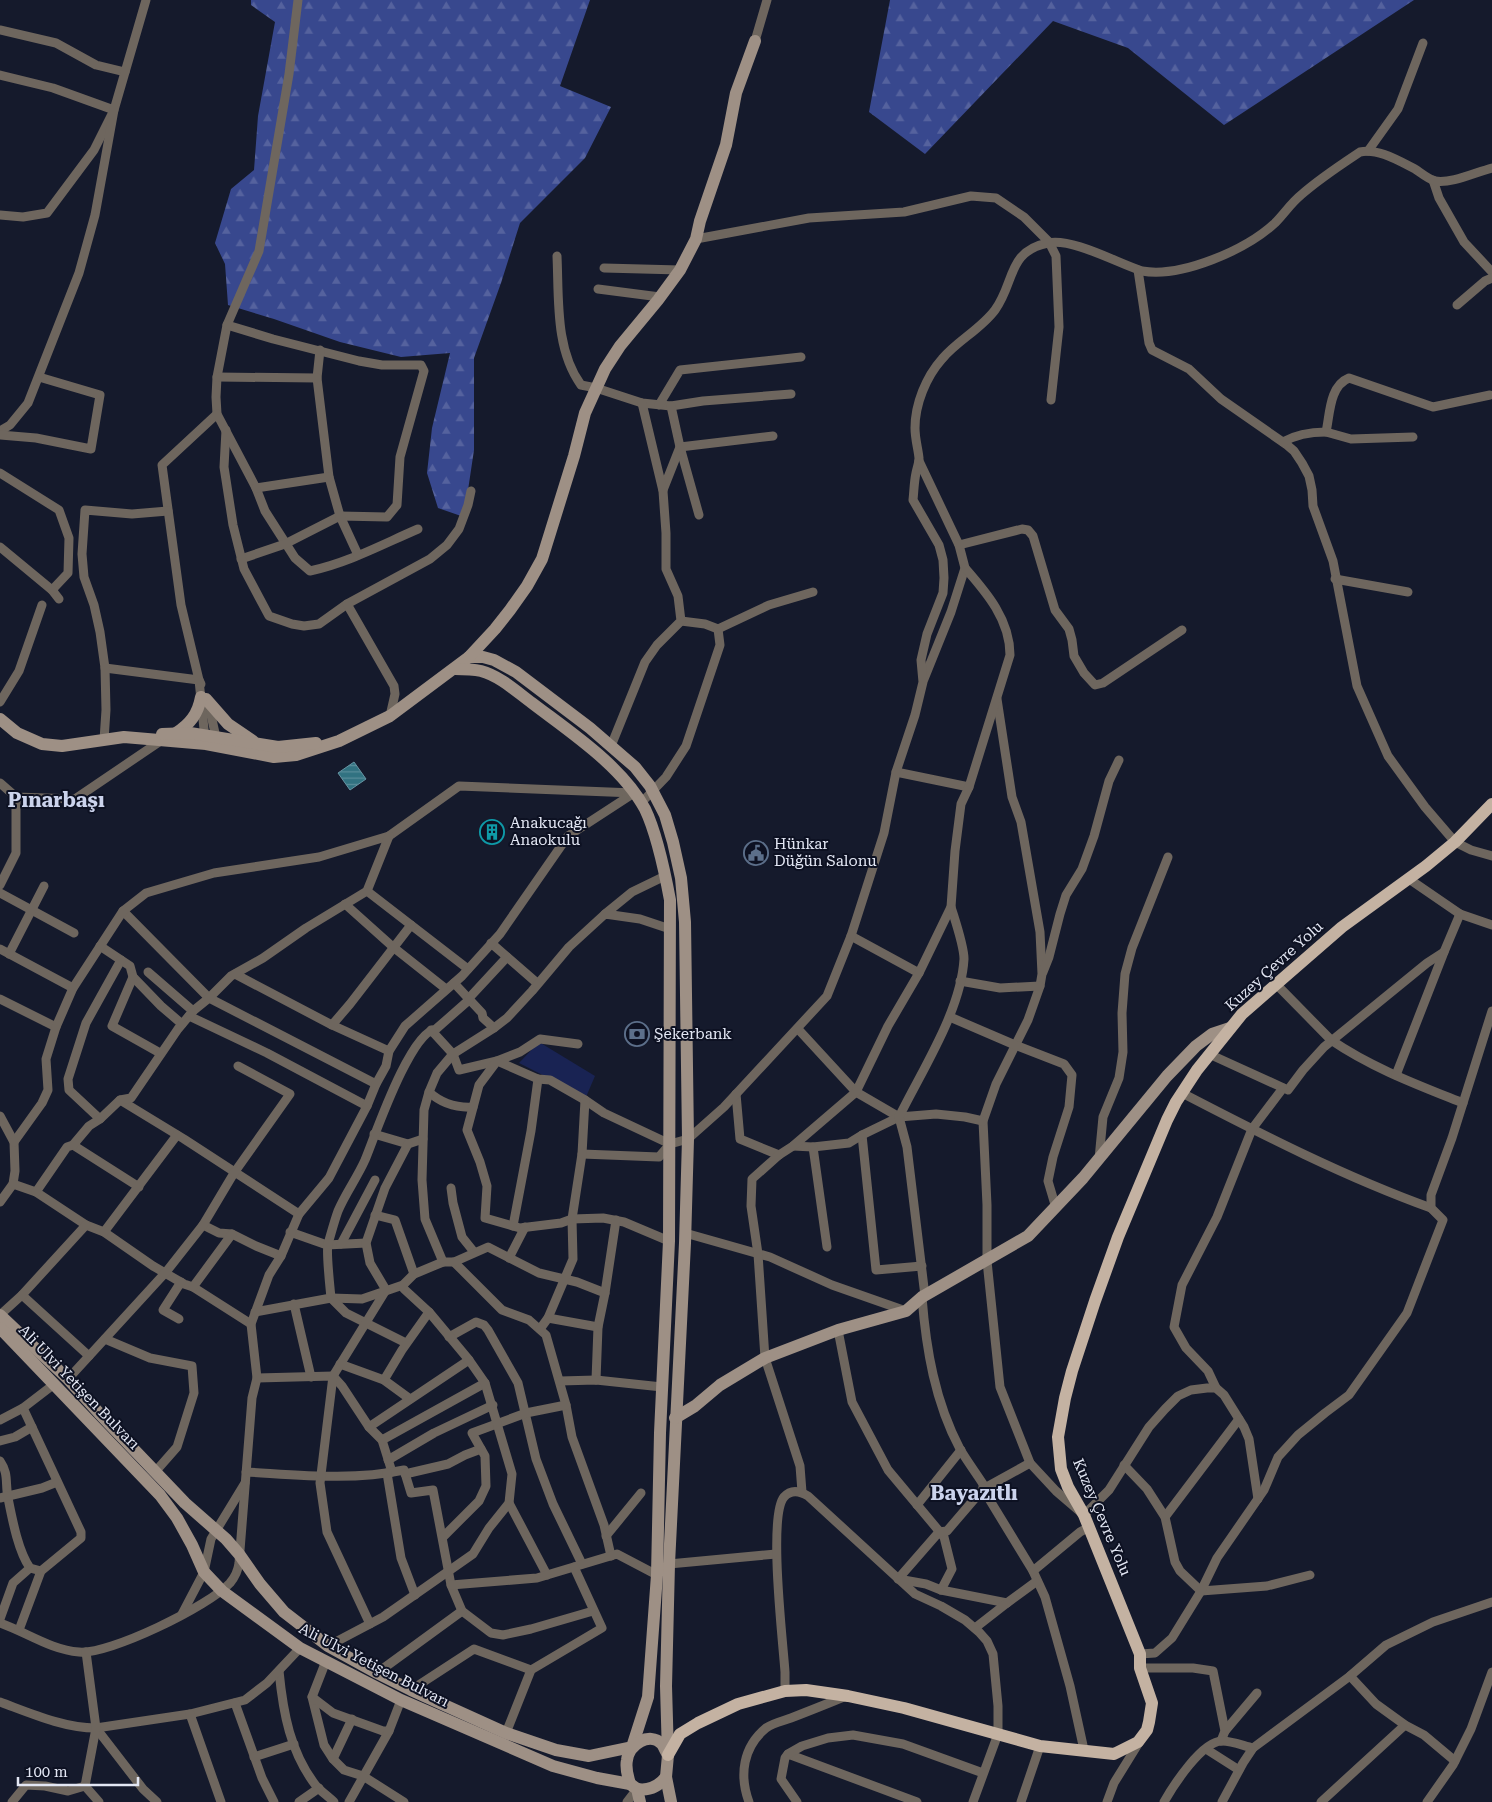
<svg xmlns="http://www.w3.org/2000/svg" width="1492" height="1802" viewBox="0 0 1492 1802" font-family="'Roboto Serif',serif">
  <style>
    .forest { fill: url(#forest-firs) }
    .park { fill: #192353 }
    .water { fill: url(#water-rules); stroke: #6695a4 }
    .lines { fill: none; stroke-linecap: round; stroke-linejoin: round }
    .street { stroke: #6e665e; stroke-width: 9 }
    .secondary { stroke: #9e9085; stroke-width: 12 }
    .primary { stroke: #c4b2a2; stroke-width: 12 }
    .labels { text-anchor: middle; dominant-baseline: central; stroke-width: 4; stroke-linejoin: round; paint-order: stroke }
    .poi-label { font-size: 15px; fill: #e3e7f4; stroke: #0d1122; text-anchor: start }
    .street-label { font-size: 15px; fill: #e3e7f4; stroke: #0d1122 }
    .district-label { font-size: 20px; font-weight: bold; fill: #cbd3ec; stroke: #0d1122 }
  </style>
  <defs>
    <pattern id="forest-firs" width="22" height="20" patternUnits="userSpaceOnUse" patternTransform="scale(1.25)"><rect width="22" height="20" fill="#38488e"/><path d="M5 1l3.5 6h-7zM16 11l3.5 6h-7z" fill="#55629e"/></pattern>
    <pattern id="water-rules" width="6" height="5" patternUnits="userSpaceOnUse" patternTransform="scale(1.25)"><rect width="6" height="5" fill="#317281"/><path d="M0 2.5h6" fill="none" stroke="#598d9a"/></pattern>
  </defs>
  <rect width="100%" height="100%" fill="#151a2c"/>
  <g class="forest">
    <path d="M251,0H590L560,86L611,107L585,158L520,223L501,283L474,358V450L464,517L438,508L427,473L432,428L450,353L401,357L340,342L274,319L228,305L225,264L215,243L231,189L254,170L258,116L275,22L251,5Z"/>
    <path d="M890,0H1414L1224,125L1128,48L1053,21L925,154L869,112Z"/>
  </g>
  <path class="park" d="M539,1042L595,1076L586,1097L519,1063Z"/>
  <path class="water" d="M354,762L366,779L350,790L338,773Z"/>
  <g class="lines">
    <g class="street">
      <path d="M298,0L289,74L259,251L227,325L217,377L216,397L217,414L256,488L265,511L295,558L310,571C348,563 383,544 418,529"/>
      <path d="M0,30L56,43L96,65L125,72"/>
      <path d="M755,41L767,0"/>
      <path d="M0,75L53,88L114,110L94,150L47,213L23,217L0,215"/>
      <path d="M1368,151L1398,109L1423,43"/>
      <path d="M1433,180L1439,198L1464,242L1492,272"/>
      <path d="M696,239L809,218L904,212L971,196L996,198L1024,217L1049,242L1056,256L1059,327L1051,400"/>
      <path d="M557,256C559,299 555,349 581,385L596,388L642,403L671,406L703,401L791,394"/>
      <path d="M604,268L680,270"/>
      <path d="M1138,270L1149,343L1152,350L1189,369L1221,399L1287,445L1294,451L1302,463L1309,476L1312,490L1313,506L1333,561L1357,686L1388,756L1425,807L1455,842L1471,850L1492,856"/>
      <path d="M598,289L660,297"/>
      <path d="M1457,305L1485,281L1492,278"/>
      <path d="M227,325L273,339L359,361L382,365H421L424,371L400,457L397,505L387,517L340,516L285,544L241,559"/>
      <path d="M320,350L317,378L329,477L340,516L358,555"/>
      <path d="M217,377L317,378"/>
      <path d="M659,405L680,370L801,357"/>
      <path d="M671,406L680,447L699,515"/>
      <path d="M226,430L224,467L233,525L244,569L269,616L292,624L304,626L319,624L347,604L430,559L447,545L459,529L468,505L471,491"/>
      <path d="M0,431L10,425L28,403L79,273L95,215L114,110L146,0"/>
      <path d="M1326,432L1351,439L1413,437"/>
      <path d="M0,435L36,438L91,449L100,395L39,377"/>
      <path d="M1283,442C1295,435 1312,432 1326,432C1330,415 1329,386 1349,378L1433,407L1490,395"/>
      <path d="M919,461L959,545L965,568L951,612L924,679"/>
      <path d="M0,473L59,510L69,538L68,573L52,590L59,599"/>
      <path d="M256,488L329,477"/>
      <path d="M663,490L680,447L773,436"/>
      <path d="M959,545L1022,529L1028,530L1033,536L1055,610L1069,629L1072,640L1074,656L1084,673L1095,685L1103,683L1182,630"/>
      <path d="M0,547L52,590"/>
      <path d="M1335,579L1408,592"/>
      <path d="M347,604L394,686L395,694L390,716"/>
      <path d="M681,621L705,624L718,629L769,605L813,592"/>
      <path d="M105,668L199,680L201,684"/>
      <path d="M997,699L1012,797L1021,822L1040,932L1042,974L1040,986L1028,1020L996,1084L983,1121L987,1205V1261L1000,1387L1030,1463L1056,1491L1084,1515L1109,1490L1149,1427L1165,1409L1178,1396L1191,1390L1207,1388H1216L1224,1395L1244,1427L1249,1439L1258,1499"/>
      <path d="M0,702L19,671L42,605"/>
      <path d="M209,706L217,742"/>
      <path d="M205,739L199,680L181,605L162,465L217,414"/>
      <path d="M104,740L106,710L105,668L100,632L94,605L84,577L82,554L85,510L132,514L168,511"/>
      <path d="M611,746L645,662L657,645L681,621L678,596L666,569V533L663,491L642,403"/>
      <path d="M896,772L969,787"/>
      <path d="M0,783L16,797L75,799L162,740"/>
      <path d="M641,803L666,777L686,746L720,645L718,629"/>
      <path d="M1409,879L1460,914L1492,925"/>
      <path d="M0,885L16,853V797"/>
      <path d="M367,891L468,969"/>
      <path d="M0,893L74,933"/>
      <path d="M345,904L393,947L446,989"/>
      <path d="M123,911L209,998L376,1084"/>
      <path d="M605,914L632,892L665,876"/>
      <path d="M851,936L919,973"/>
      <path d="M491,943L537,983"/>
      <path d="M100,946L130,966L133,977L161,1006L182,1024"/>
      <path d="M0,949L73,988"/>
      <path d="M9,954L44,886"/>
      <path d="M148,972L193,1011"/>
      <path d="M1043,972L1049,957L1060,914L1066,895L1082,869L1094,836L1109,781L1119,760"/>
      <path d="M235,974L332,1025L389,1051"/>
      <path d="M133,977L112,1026L160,1053"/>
      <path d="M960,981L1000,988L1040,986"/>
      <path d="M454,983L482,1013L483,1018L494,1028"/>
      <path d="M1275,983L1331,1040C1372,1068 1418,1085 1463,1103"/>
      <path d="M0,999L56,1027"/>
      <path d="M189,1016L267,1053L367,1106"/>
      <path d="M950,1017L1015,1045L1064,1064L1072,1075L1069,1107L1053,1157L1048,1181L1056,1208"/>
      <path d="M332,1025L350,1004L411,925"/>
      <path d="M798,1029L856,1092L899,1117"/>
      <path d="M431,1030L453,1054L459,1070L497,1061L520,1052L540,1039L578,1044"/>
      <path d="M1209,1054L1288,1090L1303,1070L1324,1047L1427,963L1444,952"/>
      <path d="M1396,1075L1444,952L1460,914"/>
      <path d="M429,1092C441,1103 456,1108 473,1107"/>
      <path d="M1182,1093C1263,1135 1345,1177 1431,1208"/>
      <path d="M736,1094L740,1139L779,1155"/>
      <path d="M120,1100L184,1139L299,1214"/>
      <path d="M0,1116L14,1142L15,1171L13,1184L0,1202"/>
      <path d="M100,1119L69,1090L68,1079L86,1023L121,960"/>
      <path d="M374,1134L408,1144L423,1139"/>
      <path d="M862,1135L876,1270L922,1266"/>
      <path d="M14,1142L42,1103L48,1090L46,1059L56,1027L73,988L123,911L146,893L214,873L319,857L389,836L459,786L634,793"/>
      <path d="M73,1145L139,1187"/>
      <path d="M793,1146L813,1147L849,1143L862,1135L899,1117L936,1114L965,1117L983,1121"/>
      <path d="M813,1147L827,1247"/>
      <path d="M582,1154L659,1157L670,1144L688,1139L724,1107L827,996L851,936L884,833L896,772L915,715L923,682L921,660L927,634L943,593L944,578L943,560L939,545L913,500C914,491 914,482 916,473C917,468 919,463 919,458C918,448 915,439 915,428C915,404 926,377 942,359C957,341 981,329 995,310C1015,283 1007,251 1048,243C1073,238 1117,263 1142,271C1181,278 1246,250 1275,223C1284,214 1291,203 1301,195C1319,179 1339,166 1360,152C1378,148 1399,161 1415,169C1421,173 1428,179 1435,181C1451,184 1476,172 1492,168"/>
      <path d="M1099,1159L1103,1117L1119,1078L1123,1052L1122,1013L1125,974L1132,948L1168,857"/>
      <path d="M13,1184L36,1192L86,1225L104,1232L153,1266L184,1284L193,1287L251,1324"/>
      <path d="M451,1188L453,1203L462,1237L474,1252"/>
      <path d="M36,1192L67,1147L73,1145L89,1126L100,1119L120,1100L131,1098L178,1029L193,1011L209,998L231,976L263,958L306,928L367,891L389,836"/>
      <path d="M375,1215L395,1220L414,1274"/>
      <path d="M203,1225L219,1233L232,1234L256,1246L281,1256"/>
      <path d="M513,1226L531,1131L538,1079"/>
      <path d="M104,1232L177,1135"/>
      <path d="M290,1232L327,1245L366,1243"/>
      <path d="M685,1233L770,1257L832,1285L906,1311"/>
      <path d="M669,1241L624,1222L603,1218L572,1219L561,1223L520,1228L485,1218L487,1186L480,1162L467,1130L479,1085L497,1061L538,1079L550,1080L585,1100L604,1113L670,1144"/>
      <path d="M341,1244L375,1180"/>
      <path d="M509,1258L525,1227"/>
      <path d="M443,1262L425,1219L422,1180L424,1110L429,1092L437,1073L453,1054L494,1028L507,1018L532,991L569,947L605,914L640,919L670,929"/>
      <path d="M454,1262L502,1310L529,1320L546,1335L566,1405L572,1437L604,1525L611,1556"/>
      <path d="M193,1287L232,1234"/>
      <path d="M22,1295L89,1356"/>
      <path d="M925,1296L907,1147L899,1117C922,1070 961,1011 964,959C964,946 955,920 951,907"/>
      <path d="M922,1297C926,1349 935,1402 960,1449C967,1461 976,1473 983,1484V1489L1033,1571L1045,1597L1070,1686L1084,1750"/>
      <path d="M294,1304L311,1377"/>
      <path d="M255,1312L331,1298L362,1299L403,1285L414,1274L419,1272L443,1262H454L488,1247L539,1273L577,1282L605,1293"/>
      <path d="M0,1315L22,1295L86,1225"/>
      <path d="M548,1318L598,1327"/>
      <path d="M179,1319L163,1310L181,1282"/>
      <path d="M540,1329L548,1318L573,1259L572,1219L582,1154L585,1100"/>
      <path d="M838,1330L852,1402L888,1470L944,1537L952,1569L941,1590"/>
      <path d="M449,1337L476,1322L484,1325L488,1330L518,1383L536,1459L553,1504L582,1564"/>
      <path d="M105,1339L150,1358L192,1366L194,1393L177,1447L155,1472"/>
      <path d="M406,1343L346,1313L331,1298C330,1287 326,1252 328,1244C331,1234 334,1222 338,1211C345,1194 357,1178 365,1160C375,1136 410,1032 436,1029L469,1000L470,997L507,957"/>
      <path d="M340,1364L384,1380L410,1399"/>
      <path d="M257,1378L333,1376L342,1386L369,1427L382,1440L392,1472"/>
      <path d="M68,1379L166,1272L203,1225L234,1173L290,1094L238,1066"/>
      <path d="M384,1380L402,1350L429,1312"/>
      <path d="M596,1380L598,1327L605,1293L616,1220"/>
      <path d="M560,1381L596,1380L662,1387"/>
      <path d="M1216,1388L1208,1371L1186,1348L1174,1327L1182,1285L1217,1217L1252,1129L1283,1088"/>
      <path d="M0,1420L23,1408L53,1385"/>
      <path d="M369,1427L469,1360"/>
      <path d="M382,1440L485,1383"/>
      <path d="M0,1441L15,1437L32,1427"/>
      <path d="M388,1460L434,1433L493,1405"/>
      <path d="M0,1461C9,1474 5,1483 8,1498C12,1518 18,1551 30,1568L41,1571"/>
      <path d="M1030,1463L983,1489L947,1531L939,1532L898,1579L926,1584L941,1590L1007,1603L1037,1581"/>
      <path d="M1124,1465L1147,1489L1165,1517L1175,1562L1180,1571L1201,1591L1267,1586L1310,1575"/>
      <path d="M246,1472C299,1475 352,1481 404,1470L411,1493L433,1490L451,1585L462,1611L491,1633L503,1635L531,1629L593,1611"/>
      <path d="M387,1473L401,1558L415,1595"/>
      <path d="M405,1474L448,1464L465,1455L481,1449"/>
      <path d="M802,1492L800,1466L765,1358L758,1254L751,1206L752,1179L779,1155L793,1146L856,1092L888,1026L919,973L951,907L955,851L961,804L969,787L1010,655C1010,620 987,593 965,568"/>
      <path d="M0,1498L42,1488L57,1482"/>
      <path d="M509,1503L547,1575"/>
      <path d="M917,1505L961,1450"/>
      <path d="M1165,1517L1239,1419"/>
      <path d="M606,1536L641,1493"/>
      <path d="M443,1537L479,1501L486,1486L485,1456L472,1433L526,1413L566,1405"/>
      <path d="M669,1564L776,1554"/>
      <path d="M1033,1571L1080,1532L1089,1527"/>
      <path d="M451,1585L537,1578L617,1554L657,1575"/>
      <path d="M182,1614L204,1572L211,1539L245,1483"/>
      <path d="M0,1619L13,1583L30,1568"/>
      <path d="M0,1623C26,1632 51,1650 79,1652C109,1655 209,1606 230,1583C235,1577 238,1571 239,1563L252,1398L257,1378L251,1324L269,1275L281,1256L299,1214L329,1178L367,1106L376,1084L386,1066L389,1051L405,1026L462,976L500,934L568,836L634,793"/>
      <path d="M370,1624L327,1532L320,1483L333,1376L386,1290L370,1263L366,1243L385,1188L408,1144"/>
      <path d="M975,1628L1007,1603"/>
      <path d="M19,1630L41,1571L81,1538V1532L23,1408"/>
      <path d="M328,1646L383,1617L473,1554L489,1528L509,1503L512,1474L485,1383L469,1360L429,1312L404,1289L403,1285"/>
      <path d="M1140,1654L1155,1653L1172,1638L1201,1591L1217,1558L1264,1490L1278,1457L1298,1435L1325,1413L1349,1395L1407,1313L1443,1220L1431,1208V1195L1452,1138L1492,1011"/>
      <path d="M326,1661L312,1697L324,1745L333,1759L344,1770L363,1776L404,1802"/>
      <path d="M1140,1668H1193L1213,1671L1225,1731L1221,1741"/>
      <path d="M279,1671C283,1712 290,1753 317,1787C322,1792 329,1797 334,1802"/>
      <path d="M377,1673L462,1611"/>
      <path d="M1350,1676L1376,1704L1405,1725L1424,1735L1455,1761"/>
      <path d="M411,1690L474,1649L531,1670"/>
      <path d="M785,1691V1672C783,1642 768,1516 784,1497C791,1489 800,1491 808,1496L915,1594L941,1606L965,1620L979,1632L987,1641L993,1654L998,1706V1734L973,1802"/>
      <path d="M312,1697L333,1713L383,1731H389"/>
      <path d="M0,1702C30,1713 64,1728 96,1728L190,1714L245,1700L267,1683L300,1648"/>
      <path d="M235,1703L262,1778L274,1802"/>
      <path d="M190,1714L221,1802"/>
      <path d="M96,1728L143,1789L157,1802"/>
      <path d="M1225,1731L1257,1693"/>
      <path d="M506,1733L531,1670L602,1628L574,1567"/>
      <path d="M1206,1749L1239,1770"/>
      <path d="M788,1754L917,1802"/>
      <path d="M254,1757L294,1744"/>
      <path d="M333,1759L352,1719"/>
      <path d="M85,1786L96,1728L86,1652"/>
      <path d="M85,1786L99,1802"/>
      <path d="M12,1802L26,1785L45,1786L68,1791L85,1786"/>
      <path d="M299,1802L319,1788"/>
      <path d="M349,1802L389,1731L401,1700"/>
      <path d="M627,1802L637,1789"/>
      <path d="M749,1802C739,1775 743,1747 766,1728C773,1723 783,1721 791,1718C809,1711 827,1704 846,1696"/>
      <path d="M797,1802L781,1779L785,1758L788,1754L802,1746L828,1738L853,1735L903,1744L983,1773"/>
      <path d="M1021,1802L1040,1746"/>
      <path d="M1107,1802L1114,1783L1140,1741"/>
      <path d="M1164,1802C1173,1786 1202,1741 1222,1741C1232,1741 1244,1746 1253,1748"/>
      <path d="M1222,1802L1243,1763L1253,1748L1350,1676L1386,1645L1433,1622L1492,1602"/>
      <path d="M1321,1802L1405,1725"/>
      <path d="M1427,1802L1453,1765L1471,1729L1492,1672"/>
    </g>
    <g class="secondary">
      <path d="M469,657H483L494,660L516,672L590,728L635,767L650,786L665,815L673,842L681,878L685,922L688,1139L685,1243L669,1564L666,1686L668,1755L666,1777L671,1802"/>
      <path d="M206,699L228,724L253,741"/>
      <path d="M0,719L17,733L42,744L62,746L124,737L206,744L274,757L296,755L339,741L390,716L469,657L495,629L510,610L527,586L542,559L574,456L585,413L605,369L620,346L658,300L680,270L696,239L700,221L726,145L736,93L755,41"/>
      <path d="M176,733C190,724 198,714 201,697"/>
      <path d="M162,734L190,733L278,747L316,743"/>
      <path d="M0,1315L68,1379L99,1413L185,1503L226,1539L239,1554L260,1584L284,1612L328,1646L377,1673L411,1690L506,1733L556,1750L589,1756L632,1747L648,1697L657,1575L660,1433L669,1241L670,900C665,873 657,834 645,809C622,766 570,732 532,703C517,692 500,676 481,671C472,669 463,669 455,669"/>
      <path d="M0,1328L160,1495L177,1518L192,1545L204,1572L222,1591L300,1648L401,1700L553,1766L597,1778L630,1784L637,1789L640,1802"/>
      <path d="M675,1418L695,1406L720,1385L765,1358L838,1330L906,1311L922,1297L1028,1236L1083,1178L1167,1076L1196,1046L1212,1034L1230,1028"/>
      <path d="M630,1784C628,1776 625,1769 627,1760C629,1745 649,1731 662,1744C664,1747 666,1752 668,1755"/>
      <path d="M637,1789C649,1791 658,1787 666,1777"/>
    </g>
    <path class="primary" d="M668,1755L680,1734L698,1723L738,1704L785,1691L806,1690L848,1696L904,1708L1040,1746L1114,1754L1138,1742L1147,1730L1149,1722L1152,1703L1140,1668V1654L1084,1515L1068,1487L1061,1469L1058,1437L1065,1398L1072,1371L1095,1301L1118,1237L1167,1120L1176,1102L1197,1070L1242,1014L1342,927L1426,866L1455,842L1492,804"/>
  </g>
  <defs>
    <symbol id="building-ring" viewBox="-11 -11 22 22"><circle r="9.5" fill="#0d1122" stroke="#0f9aa8" stroke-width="1.5"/><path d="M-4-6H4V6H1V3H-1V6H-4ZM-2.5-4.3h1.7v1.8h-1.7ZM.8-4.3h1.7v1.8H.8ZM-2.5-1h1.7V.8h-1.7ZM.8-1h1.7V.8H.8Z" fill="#0f9aa8"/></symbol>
    <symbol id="civic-ring" viewBox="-11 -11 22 22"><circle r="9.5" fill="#0d1122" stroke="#5c6f8a" stroke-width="1.5"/><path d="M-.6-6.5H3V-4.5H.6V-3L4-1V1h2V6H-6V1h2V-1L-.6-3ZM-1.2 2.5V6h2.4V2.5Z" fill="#5c6f8a"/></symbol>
    <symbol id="bank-ring" viewBox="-11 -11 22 22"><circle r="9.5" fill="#0d1122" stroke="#5c6f8a" stroke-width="1.5"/><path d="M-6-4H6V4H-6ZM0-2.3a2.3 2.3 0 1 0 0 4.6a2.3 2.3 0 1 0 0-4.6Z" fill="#5c6f8a"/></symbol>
  </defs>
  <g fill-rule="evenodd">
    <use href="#building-ring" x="478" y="818" width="28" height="28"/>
    <use href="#civic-ring" x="742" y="839" width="28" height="28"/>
    <use href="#bank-ring" x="623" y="1020" width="28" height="28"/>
  </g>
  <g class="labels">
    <g class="poi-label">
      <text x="510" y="823">Anakucağı<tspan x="510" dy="17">Anaokulu</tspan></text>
      <text x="774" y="844">Hünkar<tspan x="774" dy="17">Düğün Salonu</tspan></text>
      <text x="654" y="1034">Şekerbank</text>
    </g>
    <g class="street-label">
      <text transform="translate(1274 966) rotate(-42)">Kuzey Çevre Yolu</text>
      <text transform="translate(79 1387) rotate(46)">Ali Ulvi Yetişen Bulvarı</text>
      <text transform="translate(1102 1517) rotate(67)">Kuzey Çevre Yolu</text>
      <text transform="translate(374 1665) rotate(27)">Ali Ulvi Yetişen Bulvarı</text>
    </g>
    <g class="district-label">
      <text x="56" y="800">Pınarbaşı</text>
      <text x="974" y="1493">Bayazıtlı</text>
    </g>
  </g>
  <path d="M18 1777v8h120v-8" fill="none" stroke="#e3e7f4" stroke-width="2.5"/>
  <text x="25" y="1777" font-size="15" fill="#e3e7f4" stroke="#0d1122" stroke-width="4" paint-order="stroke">100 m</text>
</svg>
